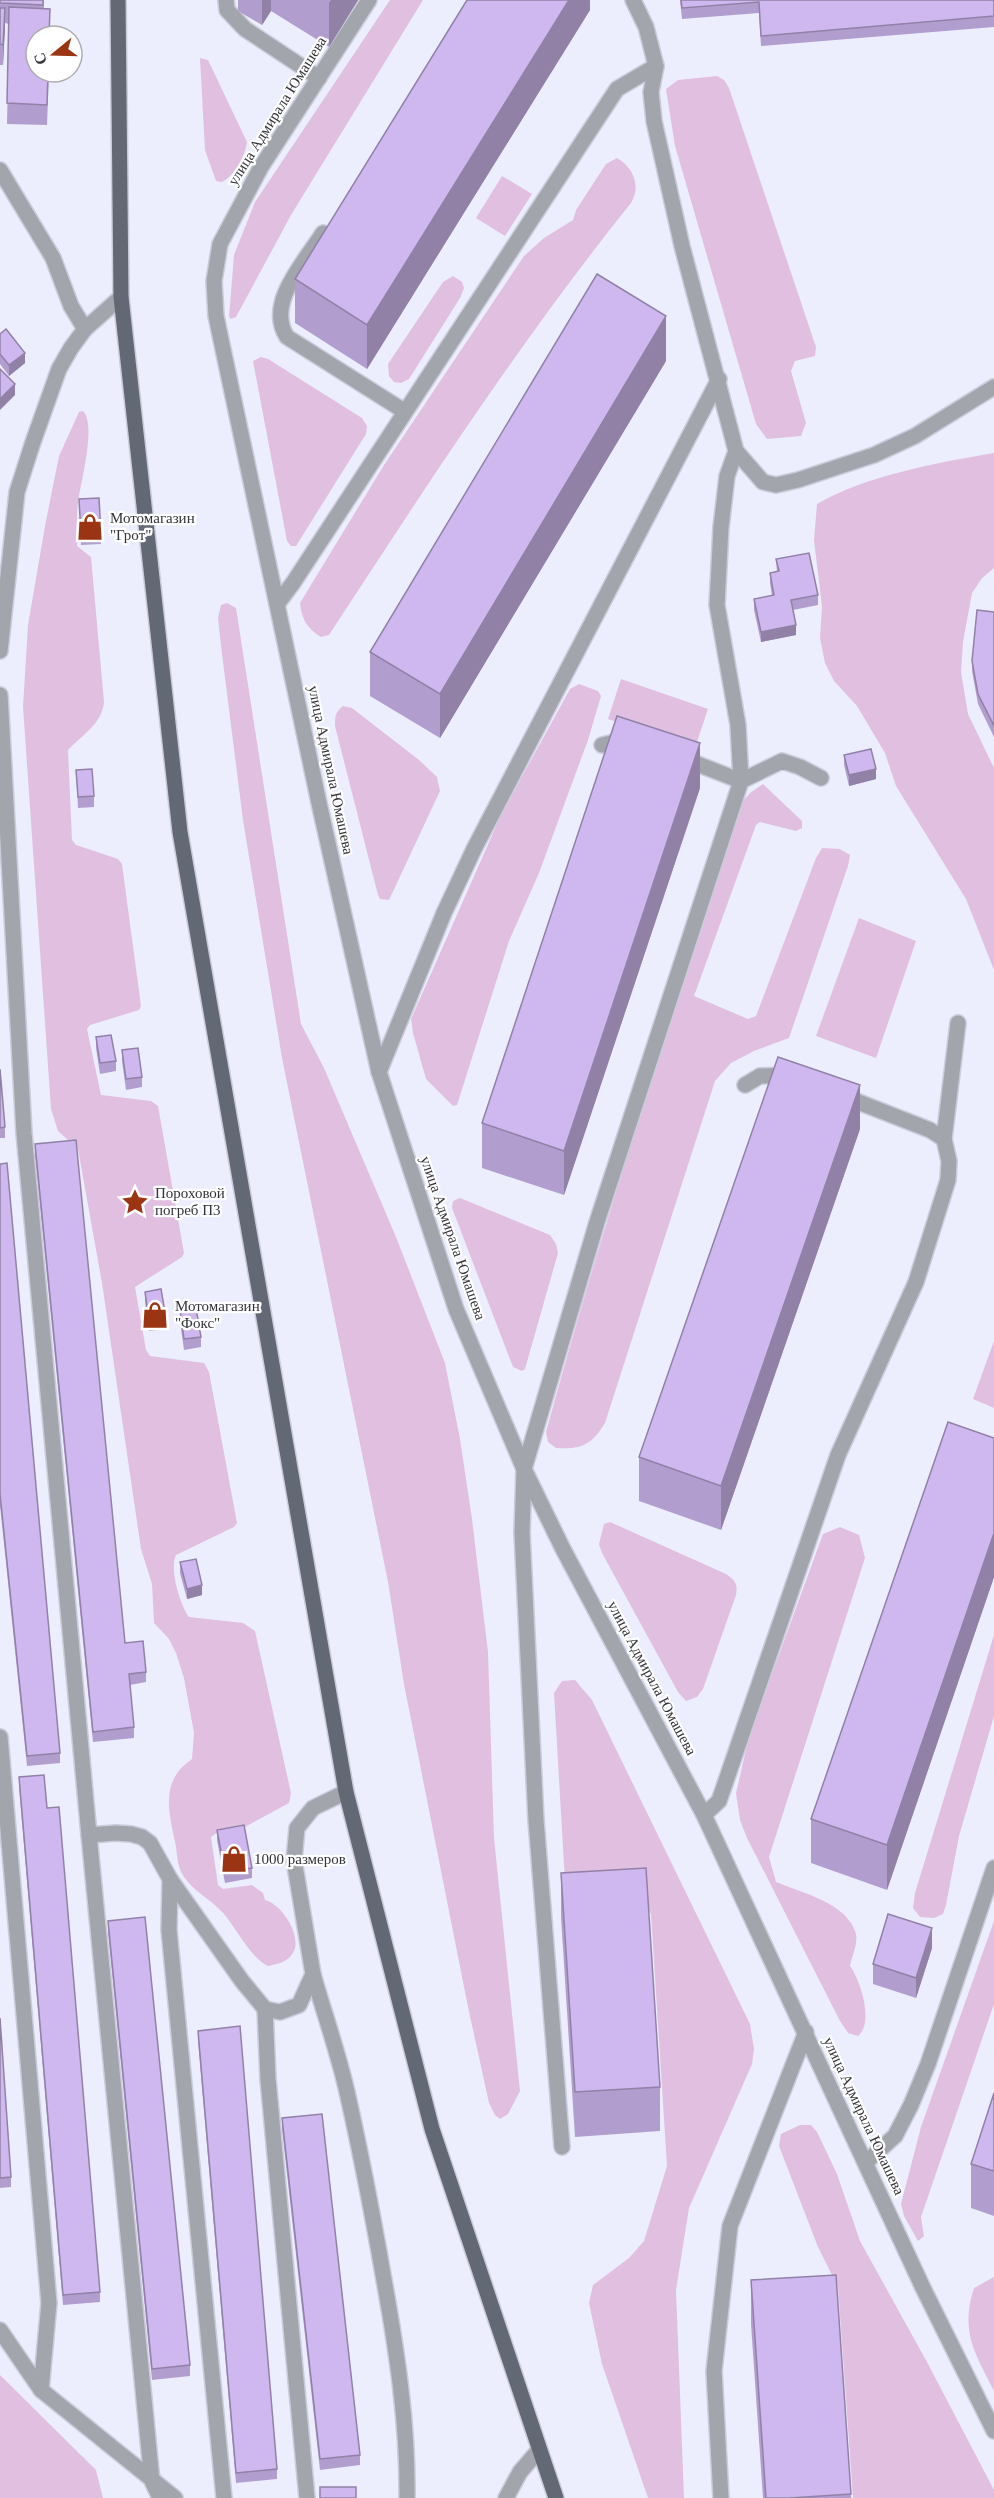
<svg xmlns="http://www.w3.org/2000/svg" width="994" height="2498" viewBox="0 0 994 2498" font-family="Georgia,serif">
  <style>
    .green { fill: #e1bfe0 }
    .lines { fill: none; stroke-linecap: round; stroke-linejoin: round }
    .minor-casing { stroke: #cbccdb; stroke-width: 18 }
    .major-casing { stroke: #cbccdb; stroke-width: 18 }
    .minor { stroke: #a2a6ac; stroke-width: 15 }
    .major { stroke: #626974; stroke-width: 15 }
    .wall { fill: #b29ece }
    .shaded-wall { fill: #9181a7 }
    .building { fill: #cfb8ef; stroke: #9181a7; stroke-width: 1.5 }
    .labels { text-anchor: middle; dominant-baseline: central; stroke-width: 4.5; stroke-linejoin: round; paint-order: stroke }
    .street-label { font-size: 15px; fill: #323339; stroke: #fff }
    .poi-label { font-size: 15px; fill: #323339; stroke: #fff; text-anchor: start }
  </style>
  <rect width="100%" height="100%" fill="#eceefe"/>
  <g class="green">
    <path d="M390,0H423L291,215L236,317L231,319L229,317L234,255L255,202Z"/>
    <path d="M200,58L208,60L247,142C245,156 235,175 222,182L216,181L205,150Z"/>
    <path d="M717,76L724,80L729,88L816,347L815,356L795,361L791,371L806,423L801,436L767,439L756,424L675,146L666,89L678,80Z"/>
    <path d="M617,158C634,168 641,186 631,203C521,340 425,488 329,635L321,637C307,628 302,620 300,603L384,465L524,256L544,238L573,220L576,210L606,164Z"/>
    <path d="M502,176L532,194L505,236L476,218Z"/>
    <path d="M453,276L462,282L464,288L460,298L409,379L401,383L394,382L389,376L388,364L443,282Z"/>
    <path d="M261,357L268,359L362,418L367,426L366,434L296,546H291L287,541L253,361Z"/>
    <path d="M83,411C97,425 80,484 78,503C76,517 78,532 77,546L91,557L104,702C102,724 82,735 68,750L72,840L76,845L118,859L122,864L141,1006L139,1010L90,1025L87,1029L101,1095L151,1101L158,1106L184,1253L182,1257L135,1287L146,1350L150,1356L204,1363L209,1372L237,1523L234,1527L176,1555C169,1568 180,1605 189,1617L243,1623L255,1631L291,1793L289,1803L241,1829L215,1834L211,1837L218,1885L223,1889L252,1885L263,1893L265,1900C282,1904 303,1937 293,1953C288,1962 277,1964 268,1966C250,1957 238,1931 224,1914C212,1900 195,1893 184,1877C176,1865 178,1855 175,1842C171,1821 163,1795 176,1775C179,1769 187,1763 192,1759L194,1733L184,1678L176,1653L169,1639L154,1623L152,1584L141,1549L102,1283L78,1149L58,1131L51,1109L23,707L28,625L45,526L59,456L79,412Z"/>
    <path d="M994,453V568L982,578L972,593L963,642L961,672L968,714L994,768V970L966,899L896,786L885,753L857,706L834,681L825,663L820,638L822,607L814,540L817,504C864,476 940,462 994,453Z"/>
    <path d="M227,603L236,608L301,1024L324,1068L396,1237L445,1363L460,1439L472,1519L488,1652L494,1838L520,2091L508,2114L500,2119L495,2115L489,2103L468,2007L404,1684L388,1582L282,1058L243,820L221,646L218,618L221,605Z"/>
    <path d="M621,679L708,709L695,748L608,719Z"/>
    <path d="M579,684L598,691L601,696L588,740L539,873L509,941L457,1105L453,1106L426,1079L413,1033L411,1019L501,815L570,689Z"/>
    <path d="M343,706L352,708L419,760L437,777L440,791L389,900L380,899L378,895L335,726C335,717 335,712 343,706Z"/>
    <path d="M763,784L802,821V828L796,831L760,822L756,825L694,996L748,1019L756,1016L816,858L822,848L840,849L850,855L848,866L789,1038L754,1051L731,1063L715,1081L605,1423C592,1444 582,1450 556,1448L548,1442L546,1432C604,1220 673,1010 743,801L750,793Z"/>
    <path d="M859,918L916,941L876,1058L816,1036Z"/>
    <path d="M460,1198L550,1235L556,1244L558,1253L525,1369L522,1371L513,1367L452,1208L453,1201Z"/>
    <path d="M994,1341V1408L973,1399Z"/>
    <path d="M610,1522L726,1574C735,1580 738,1584 736,1595L703,1689L697,1697L686,1701L678,1692L602,1553L599,1544L604,1524Z"/>
    <path d="M840,1527L859,1535L865,1558L769,1857L776,1882C802,1893 848,1903 856,1934C858,1943 852,1957 850,1966C861,1981 874,2023 858,2036L848,2033L840,2021L747,1838L740,1820L736,1793L749,1737L823,1534Z"/>
    <path d="M994,1635V1716L959,1836L946,1905L943,1914L934,1918L920,1917L913,1908L915,1893Z"/>
    <path d="M575,1680L592,1700L750,2024L754,2049L752,2064L689,2208L676,2290L684,2498H648L602,2364L589,2303L593,2285L629,2258L644,2241L667,2166L651,1914L648,1908L565,1882L554,1693L562,1681Z"/>
    <path d="M994,1921V2004L921,2217L924,2236L918,2241L904,2216L901,2204L921,2127Z"/>
    <path d="M800,2125H811L817,2132L837,2174L860,2241L927,2362L994,2490V2498H853L838,2287L818,2247L779,2146L781,2134Z"/>
    <path d="M994,2277V2391C975,2353 960,2332 974,2288Z"/>
    <path d="M0,2375L96,2470L103,2498H0Z"/>
  </g>
  <g class="lines">
    <defs>
      <g id="minor">
        <path d="M226,0L227,10L245,29L319,78"/>
        <path d="M369,0L261,167L220,244L214,281L216,316L319,803L379,1072L456,1309L524,1469L563,1549L704,1815L923,2288L994,2431"/>
        <path d="M633,0L646,27L656,66L651,92L654,121L682,246L736,451L763,482L776,485L798,480L874,455L915,436L994,387"/>
        <path d="M0,170L53,258L71,306L85,329"/>
        <path d="M323,233C305,262 265,303 287,337L404,411"/>
        <path d="M736,451L727,476L721,527L717,605L738,725L741,781L782,761L800,767L821,778"/>
        <path d="M278,603L293,583L617,89L656,66"/>
        <path d="M0,651L17,492L33,442L59,369L71,348L85,329L121,297"/>
        <path d="M0,695L24,1133L89,1835L116,1833L131,1834L142,1837L150,1843L170,1879L169,1930L224,2498"/>
        <path d="M602,745L628,739"/>
        <path d="M379,1072L444,913L474,849L719,379"/>
        <path d="M745,1085L760,1076L790,1075"/>
        <path d="M944,1139L958,1023"/>
        <path d="M0,1737L49,2303L41,2390"/>
        <path d="M704,1815L719,1801L838,1455L916,1282L948,1180L949,1161L944,1139L930,1130L843,1096"/>
        <path d="M89,1835L152,2481L160,2498"/>
        <path d="M170,1879L242,1981L265,2009"/>
        <path d="M313,1974C324,2013 338,2052 347,2092C361,2154 373,2217 384,2280C397,2352 408,2425 407,2498"/>
        <path d="M562,2147L536,1820L522,1533L524,1469L597,1222L741,781L682,758"/>
        <path d="M866,2162L895,2136L911,2105L928,2064L994,1868"/>
        <path d="M0,2330L41,2390L175,2498"/>
        <path d="M307,2498L268,2079L265,2009L280,2012L299,2005L313,1974L294,1860L297,1828L313,1808L346,1792"/>
        <path d="M506,2498L520,2472L539,2450"/>
        <path d="M721,2498L714,2371L730,2226L806,2032"/>
      </g>
      <path id="major" d="M118,0L121,297L180,832L346,1792L432,2129L556,2498"/>
    </defs>
    <use href="#minor" class="minor-casing"/>
    <use href="#major" class="major-casing"/>
    <use href="#minor" class="minor"/>
    <use href="#major" class="major"/>
  </g>
  <g class="wall">
    <path d="M0,0H44V8L50,9V36H36V72H49L47,125L7,124L9,24L5,23L3,65H0Z"/>
    <path d="M238,0H358L329,47L271,11L262,25L238,11Z"/>
    <path d="M590,0V10L367,369L295,323V279Z"/>
    <path d="M680,0H994V27L761,46L759,13L682,19Z"/>
    <path d="M0,334L25,363L9,376L0,364Z"/>
    <path d="M666,361L440,738L370,696V652Z"/>
    <path d="M79,499L101,534V544L81,545Z"/>
    <path d="M776,559L818,595V605L793,610L796,635L761,642L754,610V599L772,596L770,583V573L777,572Z"/>
    <path d="M994,612V737L978,704L972,671V661Z"/>
    <path d="M844,755L876,779L849,786L844,765Z"/>
    <path d="M76,770L94,796V807L78,808Z"/>
    <path d="M700,788L564,1195L482,1168V1123Z"/>
    <path d="M96,1037L116,1061V1071L100,1074L96,1048Z"/>
    <path d="M122,1050L142,1077V1087L126,1090L122,1061Z"/>
    <path d="M0,1069L5,1127V1138H0Z"/>
    <path d="M860,1129L721,1530L639,1501V1457Z"/>
    <path d="M35,1144L125,1643L146,1672V1682L130,1685L134,1727V1738L93,1742L35,1155Z"/>
    <path d="M0,1164L60,1753V1763L27,1766L0,1505Z"/>
    <path d="M145,1292L166,1318V1329L149,1331L145,1302Z"/>
    <path d="M180,1310L201,1337V1347L184,1350L180,1321Z"/>
    <path d="M994,1438V1577L887,1890L811,1863V1819Z"/>
    <path d="M180,1562L202,1595L187,1599L180,1573Z"/>
    <path d="M19,1777L47,1808L100,2292V2302L63,2305L19,1787Z"/>
    <path d="M217,1830L252,1868V1878L225,1883L217,1840Z"/>
    <path d="M561,1873L660,2087V2131L575,2137L561,1917Z"/>
    <path d="M108,1921L190,2365V2376L152,2380L108,1932Z"/>
    <path d="M932,1948L916,1998L873,1984V1964Z"/>
    <path d="M0,2018L11,2177V2187L0,2188Z"/>
    <path d="M198,2031L277,2469V2479L236,2483L198,2041Z"/>
    <path d="M994,2093V2216L971,2208V2164Z"/>
    <path d="M282,2118L360,2455V2465L320,2470L282,2129Z"/>
    <path d="M836,2275L851,2498H763L751,2324V2280Z"/>
  </g>
  <g class="shaded-wall">
    <path d="M262,0H271V11L262,25Z"/>
    <path d="M331,0H358L329,47V3Z"/>
    <path d="M569,0H590V10L367,369V325Z"/>
    <path d="M5,8V28L3,65V45Z"/>
    <path d="M666,316V361L440,738V694Z"/>
    <path d="M25,353V363L9,376V365Z"/>
    <path d="M15,384V395L0,410V399Z"/>
    <path d="M796,625V635L761,642V632Z"/>
    <path d="M700,743V788L564,1195V1151Z"/>
    <path d="M876,769V779L849,786V775Z"/>
    <path d="M860,1085V1129L721,1530V1486Z"/>
    <path d="M994,1533V1577L887,1890V1845Z"/>
    <path d="M202,1585V1595L187,1599V1589Z"/>
    <path d="M932,1928V1948L916,1998V1978Z"/>
  </g>
  <g class="building">
    <path d="M0,0H43V5L0,3Z"/>
    <path d="M467,0H569L367,325L295,279Z"/>
    <path d="M681,0H994V16L761,36L759,2L682,8Z"/>
    <path d="M9,7L50,9L49,36H36V72H48L47,105L7,103Z"/>
    <path d="M0,8H5L3,45L0,44Z"/>
    <path d="M597,274L666,316L440,694L370,652Z"/>
    <path d="M6,329L25,353L9,365L0,354V334Z"/>
    <path d="M0,369L15,384L0,399Z"/>
    <path d="M99,498L101,534H81L79,499Z"/>
    <path d="M809,553L818,595L791,600L796,625L761,632L754,599L774,595L770,573L779,571L776,559Z"/>
    <path d="M977,610L994,612V726L978,694L972,661Z"/>
    <path d="M617,716L700,743L564,1151L482,1123Z"/>
    <path d="M871,749L876,769L849,775L844,755Z"/>
    <path d="M92,769L94,796L78,797L76,770Z"/>
    <path d="M111,1035L116,1061L100,1063L96,1037Z"/>
    <path d="M138,1048L142,1077L126,1079L122,1050Z"/>
    <path d="M778,1057L860,1085L721,1486L639,1457Z"/>
    <path d="M0,1069L5,1127L0,1128Z"/>
    <path d="M76,1140L125,1643L143,1641L146,1672L129,1674L134,1727L93,1732L35,1144Z"/>
    <path d="M7,1163L60,1753L27,1756L0,1494V1164Z"/>
    <path d="M161,1289L166,1318L149,1320L145,1292Z"/>
    <path d="M196,1308L201,1337L184,1339L180,1310Z"/>
    <path d="M948,1422L994,1438V1533L887,1845L811,1819Z"/>
    <path d="M196,1559L202,1585L187,1589L180,1562Z"/>
    <path d="M44,1775L47,1808L59,1807L100,2292L63,2295L19,1777Z"/>
    <path d="M244,1825L252,1868L225,1872L217,1830Z"/>
    <path d="M646,1868L660,2087L575,2092L561,1873Z"/>
    <path d="M888,1914L932,1928L916,1978L873,1964Z"/>
    <path d="M145,1917L190,2365L152,2369L108,1921Z"/>
    <path d="M0,2018L11,2177L0,2178Z"/>
    <path d="M240,2026L277,2469L236,2473L198,2031Z"/>
    <path d="M994,2093V2171L971,2164Z"/>
    <path d="M322,2114L360,2455L320,2459L282,2118Z"/>
    <path d="M836,2275L851,2494L790,2498H766L751,2280Z"/>
    <rect x="320" y="2487" width="36" height="11"/>
  </g>
  <defs>
    <symbol id="shop-bare" viewBox="-9 -9 18 18"><path d="M-5-2.5h2.3a2.7 3.5 0 0 1 5.4 0H5L5.5 6h-11ZM-1.5-2.5h3a1.5 2.3 0 0 0-3 0Z" fill="#9b3412" stroke="#fff" stroke-width="2.5" paint-order="stroke"/></symbol>
    <symbol id="sight-bare" viewBox="-9 -9 18 18"><path d="M0-6L1.8-2.2L6-1.7L2.9 1.2L3.7 5.4L0 3.3L-3.7 5.4L-2.9 1.2L-6-1.7L-1.8-2.2Z" fill="#9b3412" stroke="#fff" stroke-width="2.5" paint-order="stroke"/></symbol>
  </defs>
  <g fill-rule="evenodd">
    <use href="#shop-bare" x="71" y="508" width="38" height="38"/>
    <use href="#sight-bare" x="116" y="1183" width="38" height="38"/>
    <use href="#shop-bare" x="136" y="1296" width="38" height="38"/>
    <use href="#shop-bare" x="215" y="1840" width="38" height="38"/>
  </g>
  <g class="labels">
    <g class="street-label">
      <text transform="translate(277 111) rotate(-58)">улица Адмирала Юмашева</text>
      <text transform="translate(331 770) rotate(78)">улица Адмирала Юмашева</text>
      <text transform="translate(453 1238) rotate(71)">улица Адмирала Юмашева</text>
      <text transform="translate(652 1678) rotate(62)">улица Адмирала Юмашева</text>
      <text transform="translate(864 2116) rotate(65)">улица Адмирала Юмашева</text>
    </g>
    <g class="poi-label">
      <text x="110" y="518">Мотомагазин<tspan x="110" dy="17">"Грот"</tspan></text>
      <text x="155" y="1193">Пороховой<tspan x="155" dy="17">погреб П3</tspan></text>
      <text x="175" y="1306">Мотомагазин<tspan x="175" dy="17">"Фокс"</tspan></text>
      <text x="254" y="1859">1000 размеров</text>
    </g>
  </g>
  <g transform="translate(54 54) rotate(251)"><circle r="28" fill="#ffffff" stroke="#adadb0" stroke-width="1.5"/>
  <path d="M0-4.5L10 22L0 15L-10 22Z" fill="#9b3412"/>
  <text y="-9" font-size="16" font-weight="bold" text-anchor="middle" fill="#323339">С</text>
  </g>
</svg>
